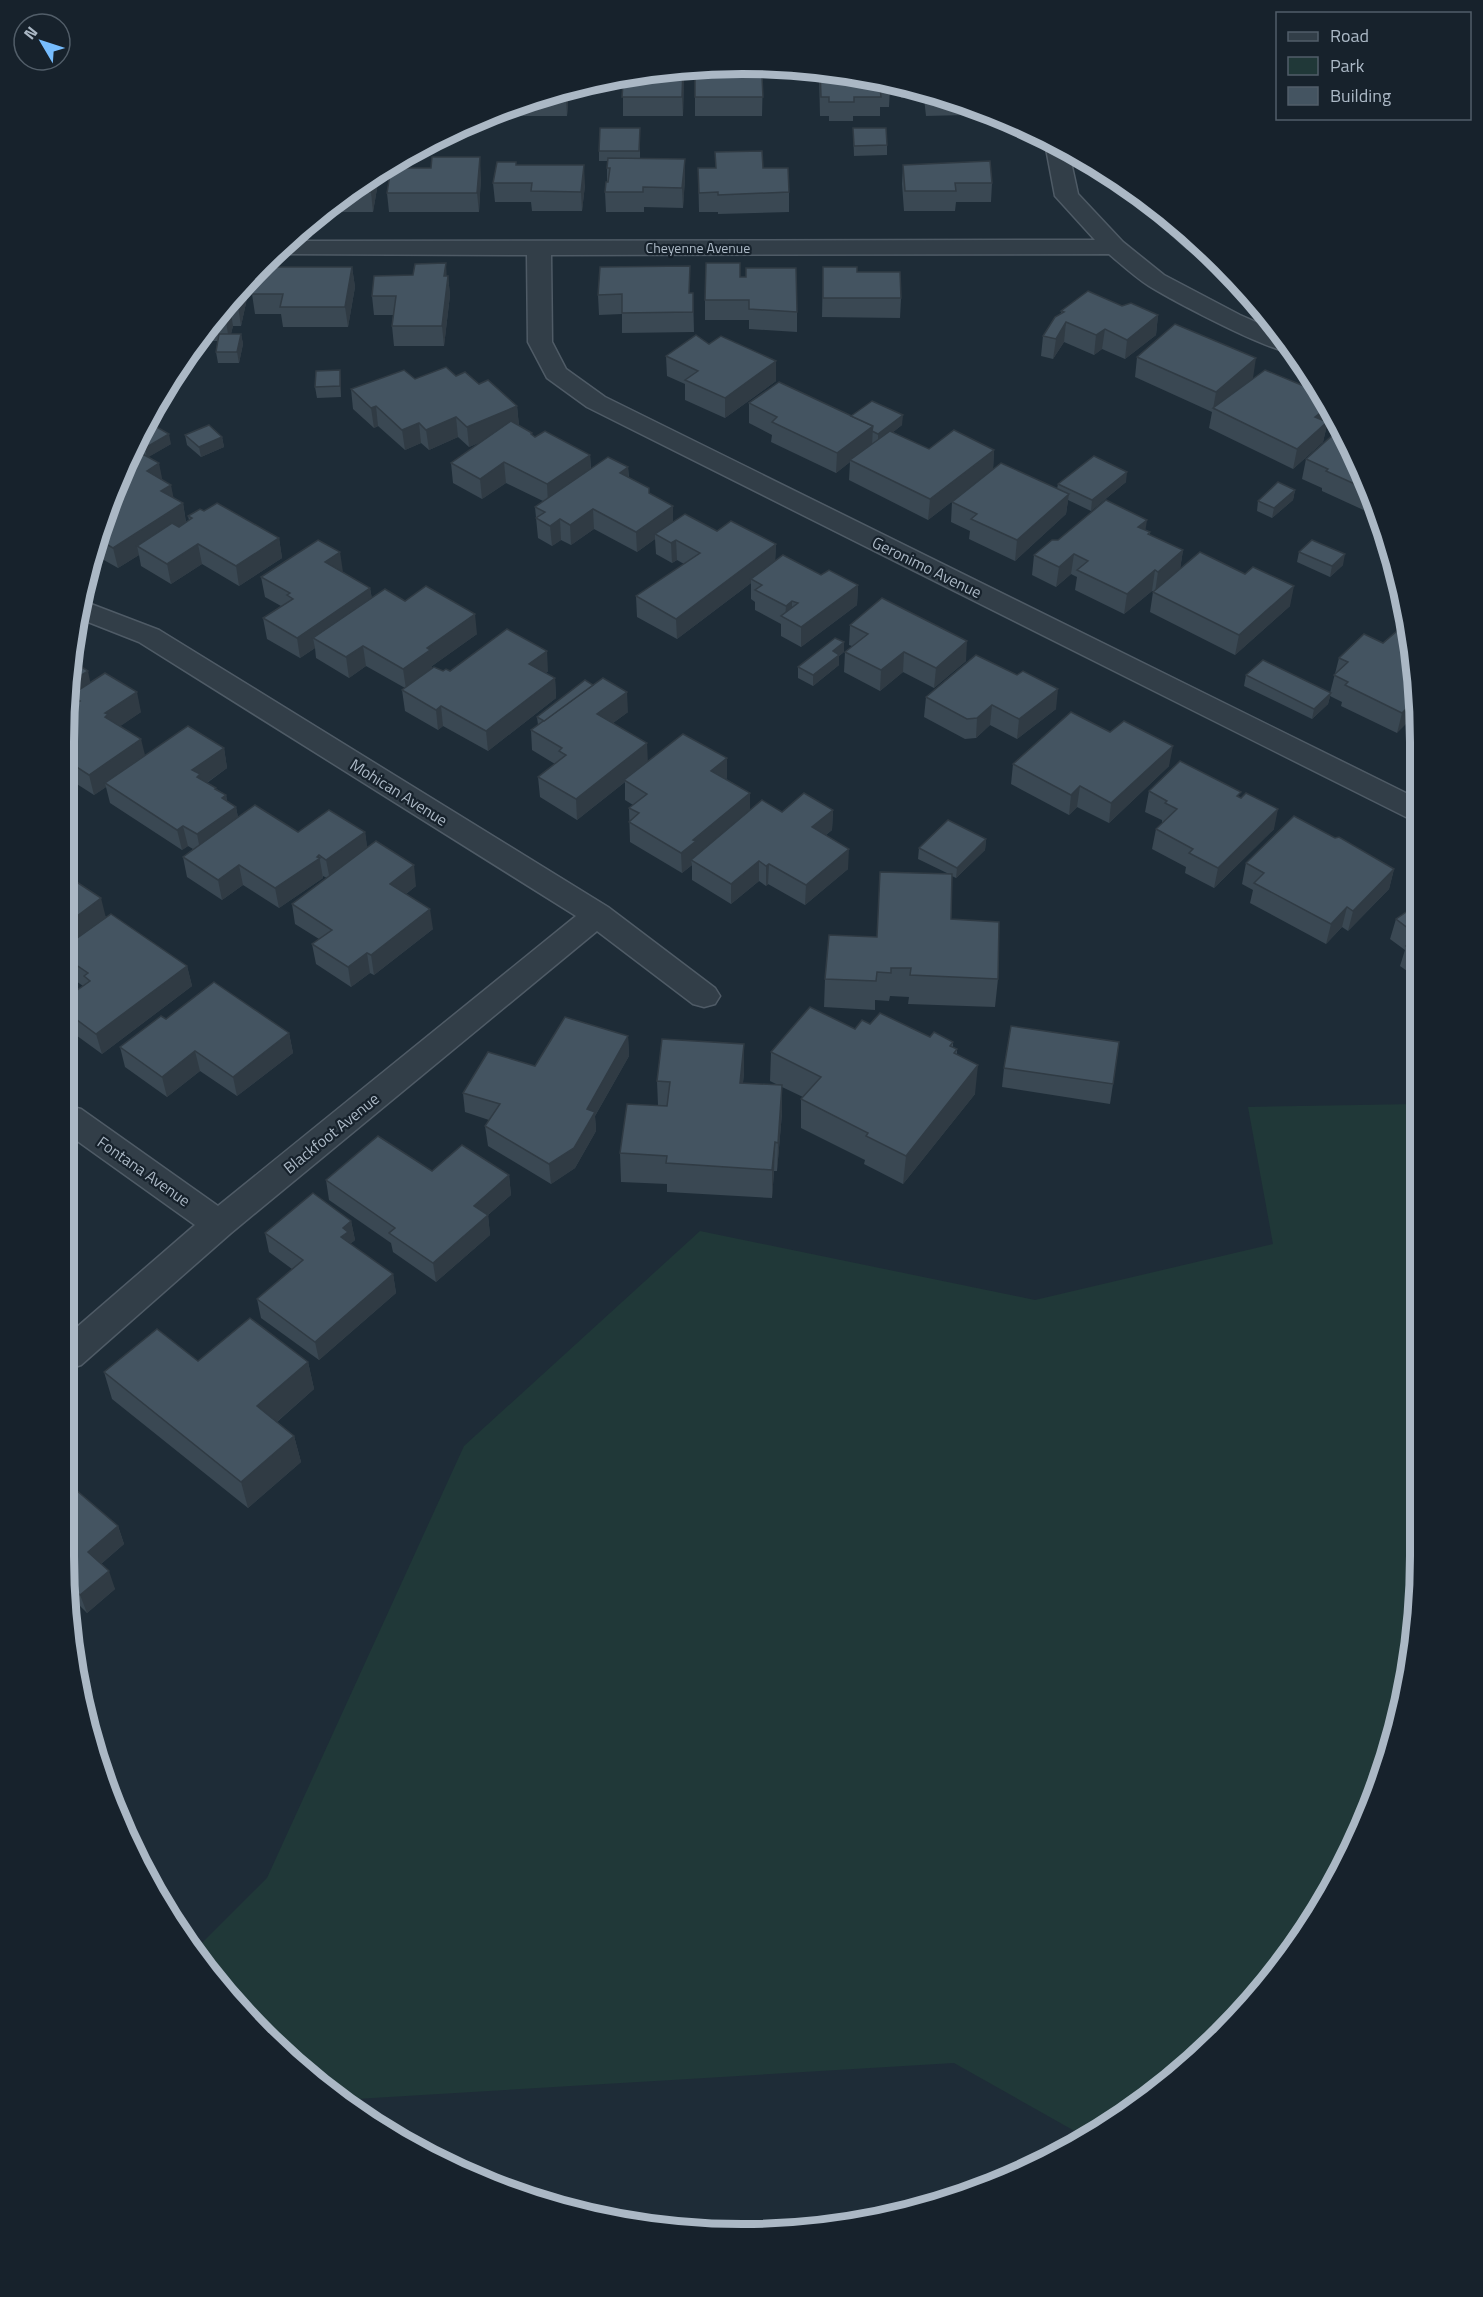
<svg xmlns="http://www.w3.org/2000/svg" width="1483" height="2297" viewBox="0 0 1483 2297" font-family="'Titillium Web',sans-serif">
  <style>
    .green { fill: #203838 }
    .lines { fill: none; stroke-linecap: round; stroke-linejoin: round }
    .minor-casing { stroke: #4f5b66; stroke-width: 3 }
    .minor { fill: #323e48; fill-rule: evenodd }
    .wall { fill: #3a4853 }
    .shaded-wall { fill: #303b44 }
    .building { fill: #445461; stroke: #303b44; stroke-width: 1.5 }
    .labels { text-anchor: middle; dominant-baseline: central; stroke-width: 4.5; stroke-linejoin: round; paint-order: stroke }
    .far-street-label { font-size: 14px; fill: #abb8c5; stroke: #17222c }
    .street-label { font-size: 16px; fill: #abb8c5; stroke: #17222c }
    .rim { fill: none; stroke: #abb8c5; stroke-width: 8 }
  </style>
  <rect width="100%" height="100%" fill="#1e2c37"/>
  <path class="green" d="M1417,1104L1414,1644L1368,1815L1329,1895L1252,2003L1118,2120L1087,2138L954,2063L339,2100L261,2035L193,1952L267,1878L464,1446L700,1231L1035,1300L1273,1244L1248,1107Z"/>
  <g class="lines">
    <defs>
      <g id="minor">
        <path d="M1048,139L1068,148L1078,194L1123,242L1164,275L1240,315L1283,334L1295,352C1276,356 1170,299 1149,286C1135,277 1122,265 1109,254L551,255L552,342L566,369L605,397L1418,799V821L1408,818L587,407L547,378L528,342L527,255L275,254L288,241L1095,240L1055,196L1045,143Z"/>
        <path d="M83,601L159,630L608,907L715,988L720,996L715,1004L704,1007L693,1004L597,931L231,1233L81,1365L69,1369V1334L195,1225L69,1135V1106L81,1109L218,1206L576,916L139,642L78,618Z"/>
      </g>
    </defs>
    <use href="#minor" class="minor-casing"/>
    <use href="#minor" class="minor"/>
  </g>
  <g class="wall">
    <path d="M705,65L768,67V76L763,75L762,116H695V97L705,77Z"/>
    <path d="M684,67L683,116H623V87H620V77Z"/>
    <path d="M814,68L830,69L890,88L889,107H880V116H853V121H829V116H820L819,74H814Z"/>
    <path d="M899,85L959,99L967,102L966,115L926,116L924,98H901Z"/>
    <path d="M566,86H569V87L567,88L568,104L567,116H508V108Z"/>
    <path d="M640,128V158L685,178L683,208L644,207V212H606L605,192L607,182V161H599V151Z"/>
    <path d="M853,128L887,145V155L854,156Z"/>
    <path d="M516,165L585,185L582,211H532L531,202H495L493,183Z"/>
    <path d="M903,165L992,183L991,202H956L955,211H904L902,184Z"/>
    <path d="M431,168L481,177L479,212H389L387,193Z"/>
    <path d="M698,168H763L789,192V212L718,214V212H699Z"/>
    <path d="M380,171L373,212H319L328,203Z"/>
    <path d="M1155,207L1189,231L1202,246L1187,250L1169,234L1170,226L1154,212Z"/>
    <path d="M352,267L355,287L348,327H283L281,314H255L252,294Z"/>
    <path d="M823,267L857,272L901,298L900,318L822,317Z"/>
    <path d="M448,276L450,295L444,346H394L392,326L393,315H374L372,296Z"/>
    <path d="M250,277L251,280L241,326H233L231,334H241L243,344L239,363H218L216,352L218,341H198L231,294Z"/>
    <path d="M740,277L797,312V332L749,329V320H705V300Z"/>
    <path d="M693,293L694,332L622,333V314L599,315L598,295Z"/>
    <path d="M1122,306L1158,315L1156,335L1125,359L1102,349L1094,355L1064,342L1053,359L1041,356L1043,336L1061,313V311Z"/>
    <path d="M709,344L776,361V381L725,418L685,400V384L667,376L666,356Z"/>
    <path d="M1137,357L1253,378L1247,383L1327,425L1323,442L1293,469L1209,428L1212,412L1135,377Z"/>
    <path d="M456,376L479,384L517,406L519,426L535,437L590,455L591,468L628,467L629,478L649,493L673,506V521L776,544L775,561L821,575L858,585L857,605L801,647L781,636V624L755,610V602L751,599V583L677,639L637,617L636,596L684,564L677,560L672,563L656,554L655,539L637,552L594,529L571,545L561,540L552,546L538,538L535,507L543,501L506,483L482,499L453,483L451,463L483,441L469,447L458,437L429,450L421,443L405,450L378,426L374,428L353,409L351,389L415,379Z"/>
    <path d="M341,380V397L317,398L315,387Z"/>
    <path d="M749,403L851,416L902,425L893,432L929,449L994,450L993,470L1057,489L1058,484L1126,482L1091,511L1068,500L1066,514L1015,561L969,539L970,531L951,522L952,502L976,483L928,520L849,480L850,462L836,473L771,442L772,435L749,423Z"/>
    <path d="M143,425L171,444L148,457L174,498L183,503L186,522L189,520L188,516L204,511L279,538L282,558L239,586L202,564L171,584L141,566L139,555L118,568L95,555L115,482L136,451L131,448Z"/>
    <path d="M185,435L222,437L224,447L201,457L187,445Z"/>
    <path d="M1350,442L1377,513L1373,511L1370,513L1322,491V488L1302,479L1306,459Z"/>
    <path d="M1295,490L1293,500L1272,518L1257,511L1258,501Z"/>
    <path d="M1146,530L1150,532V535L1183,550L1180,569L1290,606L1235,655L1150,612L1153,592L1154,591H1152L1124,614L1075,590L1077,577L1071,574L1056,587L1032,575L1034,555Z"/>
    <path d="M1299,552L1343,565L1330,577L1297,562Z"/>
    <path d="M343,572L370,588L372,599L405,601L477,634L432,666V669L443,671H548L546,673L555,678L556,698L488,751L443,726L438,730L405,711L402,690L405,688L366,666L349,678L316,658L315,648L300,658L267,639L263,618L281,606L265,597L261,577Z"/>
    <path d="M850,625L966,661L934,688L903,672L880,691L844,672L845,652L852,646L849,645Z"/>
    <path d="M844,652L839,656V665L813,686L798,678V667Z"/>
    <path d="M1339,658L1419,697L1397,733L1341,706L1342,702L1330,696L1328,704L1312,719L1244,686L1246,675L1330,693Z"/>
    <path d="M69,659L90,682L141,712L120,726L145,756L224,748L227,768L207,783L226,795L227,801L236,807L238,818L298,832H365L367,848L416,886L406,894L433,929L374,975L370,973L351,987L316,964L312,944L319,939L295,924L292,904L327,878L323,876V878L279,908L243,885L222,900L187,877L183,857L193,849L188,846L182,850L110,803L106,787L94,795L69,779V708L74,705L73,703L69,706Z"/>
    <path d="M1017,675L1056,709L1017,739L990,725L976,738L965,739L924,717L926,697Z"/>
    <path d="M628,712L613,723L648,762L727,758V778L726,779L750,793V810L782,812L833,810L832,830L826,835L848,869L805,905L768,884L766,886L759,881L731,904L692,880V865L682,873L630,842L629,808L633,805L625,800V782L577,820L540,797L538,777L555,764L532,750L531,730L538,725L537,717Z"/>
    <path d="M1013,764L1169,766L1109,823L1077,807L1069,815L1011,784Z"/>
    <path d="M1149,791L1240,797L1274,829L1214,888L1185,873L1186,867L1152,849L1156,829L1162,823V820L1145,812Z"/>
    <path d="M986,839L985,850L956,878L952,876L951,919L998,979L995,1007L908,1004L909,997L890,996L889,1001L875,1000V1010L824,1007L825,979L876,937L949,874L918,859L919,848Z"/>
    <path d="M1246,863L1394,869L1389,889L1348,931L1342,927L1326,944L1250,903L1253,890L1242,884Z"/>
    <path d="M69,869L72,879L106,917L187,966L192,986L102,1054L69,1030V996L83,986L69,976Z"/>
    <path d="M1418,904L1417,978L1400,966L1405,950L1390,939L1396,919Z"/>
    <path d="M166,1019L289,1033L293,1053L237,1096L200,1071L167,1097L125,1067L120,1047Z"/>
    <path d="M870,1024L953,1042V1047L957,1049V1055L975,1094L903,1184L864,1164L865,1160L801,1128V1099L803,1097L782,1087V1113L777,1171H774L772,1198L667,1192V1184L621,1182L620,1153L658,1105L657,1081L744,1044V1072L743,1083L778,1085L770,1081L771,1052Z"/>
    <path d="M628,1036L629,1056L595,1116L596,1131L575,1168L551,1184L488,1146L485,1126L489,1120L465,1112L463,1093L535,1066Z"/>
    <path d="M1004,1068L1113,1084L1110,1104L1002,1087Z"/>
    <path d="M432,1171L509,1175L511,1195L488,1215L490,1235L436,1282L393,1252L391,1243L329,1200L326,1180Z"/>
    <path d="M351,1221L355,1240L350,1244L393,1274L396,1293L319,1360L261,1318L257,1299L292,1269L269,1252L265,1233Z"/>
    <path d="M198,1361L308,1362L314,1389L277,1422L294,1436L301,1462L248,1508L112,1399L104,1372Z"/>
    <path d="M69,1484L118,1526L124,1544L101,1564L115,1589L87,1613L79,1605L69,1613Z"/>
  </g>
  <g class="shaded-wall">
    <path d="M683,67L684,74L683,116L682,97Z"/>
    <path d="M567,86L568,104L567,116L566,97Z"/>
    <path d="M480,157L481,177L479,212L477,193Z"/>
    <path d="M685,159V178L683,208L682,188Z"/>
    <path d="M584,165L585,185L582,211L581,192Z"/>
    <path d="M380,171L373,212L371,192L374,175Z"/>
    <path d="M1190,232L1202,246L1187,250Z"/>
    <path d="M446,263L447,282L448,276L450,295L444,346L442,326L444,276Z"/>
    <path d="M352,267L355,287L348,327L345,307Z"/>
    <path d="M250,277L251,280L241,326L238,306L243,284Z"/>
    <path d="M230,306L233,326L229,341L226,321Z"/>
    <path d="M1158,315L1156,335L1125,359L1127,340Z"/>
    <path d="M1066,322L1064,342L1053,359L1056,339Z"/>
    <path d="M1105,329L1102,349L1094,355L1096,335Z"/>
    <path d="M241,334L243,344L239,363L237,352Z"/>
    <path d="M1256,358L1253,378L1216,410L1213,409L1216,392Z"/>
    <path d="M776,361V381L725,418V398Z"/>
    <path d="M340,370L341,380V397L340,386Z"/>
    <path d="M376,406L378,426L374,428L371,408Z"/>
    <path d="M517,406L519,426L469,447L467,427Z"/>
    <path d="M1328,407L1335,418L1327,425L1323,442L1293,469L1297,449L1315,417Z"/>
    <path d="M903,415L902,425L878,444V434Z"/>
    <path d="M456,417L458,437L429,450L426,430Z"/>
    <path d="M419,423L421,443L405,450L402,430Z"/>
    <path d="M873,426L872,446L850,460V462L836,473L837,453Z"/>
    <path d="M169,434L171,444L147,458L145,448Z"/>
    <path d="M222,437L224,447L201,457L199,447Z"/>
    <path d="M994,450L993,470L928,520L930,499Z"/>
    <path d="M590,455L591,475L548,504L547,484Z"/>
    <path d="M504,462L506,483L482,499L480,479Z"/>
    <path d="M159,463L163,483L147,471Z"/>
    <path d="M628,467L629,488L620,473Z"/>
    <path d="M1127,472L1126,482L1091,511L1092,500Z"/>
    <path d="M171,485L175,505L161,491Z"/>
    <path d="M1295,490L1293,500L1272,518L1274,508Z"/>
    <path d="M1069,494L1066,514L1015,561L1017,540Z"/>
    <path d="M1373,502L1374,505L1373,511L1370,513Z"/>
    <path d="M183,503L186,523L137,546L139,555L118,568L113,548Z"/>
    <path d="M673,506V526L655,534V539L637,552L636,532Z"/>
    <path d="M593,509L594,529L571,545L570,525Z"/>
    <path d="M560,519L561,540L552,546L550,526Z"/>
    <path d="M1147,520L1144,540L1138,527Z"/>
    <path d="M279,538L282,558L239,586L236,566Z"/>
    <path d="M676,540L677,560L672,563L671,543Z"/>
    <path d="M198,544L202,564L171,584L167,564Z"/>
    <path d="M776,544L775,564L751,579V583L677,639L676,619Z"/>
    <path d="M1183,550L1180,570L1155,592L1158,572Z"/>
    <path d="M340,552L343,572L325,562Z"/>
    <path d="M1074,554L1071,574L1056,587L1059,567Z"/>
    <path d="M1345,554L1343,565L1330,577L1332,566Z"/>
    <path d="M1155,570L1152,591L1124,614L1127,594Z"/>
    <path d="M858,585L857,605L801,647V627Z"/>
    <path d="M1294,586L1290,606L1235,655L1239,635Z"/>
    <path d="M370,588L373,608L313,638L315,648L300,658L297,638Z"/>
    <path d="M792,601V621L785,618L786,606Z"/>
    <path d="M475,614L477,634L432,666V670L406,689L403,669L427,648Z"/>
    <path d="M967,641L966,661L934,688L936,668Z"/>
    <path d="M844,642V652L839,656V665L813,686V675L833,651Z"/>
    <path d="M363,646L366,666L349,678L346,657Z"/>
    <path d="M547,651L548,671L531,684L529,664Z"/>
    <path d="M904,652L903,672L880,691L881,670Z"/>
    <path d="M88,671L92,691L71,695L73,703L69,706V683Z"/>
    <path d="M555,678L556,698L488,751L486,731Z"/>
    <path d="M1058,689L1056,709L1017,739L1019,719Z"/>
    <path d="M137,692L141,712L112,732L105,717V713Z"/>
    <path d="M627,692L628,712L598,734L597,714Z"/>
    <path d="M1331,693L1328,704L1312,719L1314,709Z"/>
    <path d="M1418,697V712L1397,733L1402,713Z"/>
    <path d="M992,705L990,725L976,738L977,718Z"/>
    <path d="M441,706L443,726L438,730L436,710Z"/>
    <path d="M141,739L146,759L105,783L106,787L94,795L89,775Z"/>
    <path d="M647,743L648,763L624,780L625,782L577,820L576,799Z"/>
    <path d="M1173,746L1169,766L1109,823L1111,803Z"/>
    <path d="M224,748L227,768L202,786L192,770Z"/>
    <path d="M727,758V778L711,791V771Z"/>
    <path d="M1080,786L1077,807L1069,815L1071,795Z"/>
    <path d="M750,793V813L691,860L692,865L682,873L681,853L693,840Z"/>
    <path d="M226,795L229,812L236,807L240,827L201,855L197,834L222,798Z"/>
    <path d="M1278,809L1274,829L1214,888L1218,868Z"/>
    <path d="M833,810L832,830L811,847L812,827Z"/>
    <path d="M183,826L188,846L182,850L177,830Z"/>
    <path d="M365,832L368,852L330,880L326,860Z"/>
    <path d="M986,839L985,850L956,878L957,868Z"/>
    <path d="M849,849L848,869L805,905L806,885Z"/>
    <path d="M319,855L323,878L279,908L275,888Z"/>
    <path d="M759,861V881L731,904V884Z"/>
    <path d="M769,864L768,884L766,886V866Z"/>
    <path d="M239,865L243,885L222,900L218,880Z"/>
    <path d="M414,865L416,886L393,904L390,884Z"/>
    <path d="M1394,869L1389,889L1348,931L1353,911Z"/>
    <path d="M101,898L106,918L69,946V922Z"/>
    <path d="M1347,907L1342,927L1326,944L1331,924Z"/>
    <path d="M430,909L433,929L374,975L371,955Z"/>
    <path d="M367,953L370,973L351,987L348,967Z"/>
    <path d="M187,966L192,986L102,1054L96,1034Z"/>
    <path d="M289,1033L293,1053L237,1096L233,1077Z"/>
    <path d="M628,1036L629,1056L595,1116L596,1131L575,1168L551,1184L549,1164L587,1109Z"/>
    <path d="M744,1044V1072L740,1111V1083Z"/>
    <path d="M195,1051L200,1071L167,1097L162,1077Z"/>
    <path d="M978,1065L975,1094L903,1184L906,1156Z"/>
    <path d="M782,1085V1113L777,1171L778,1143Z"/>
    <path d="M775,1142L774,1171L772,1198V1170Z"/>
    <path d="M509,1175L511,1195L488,1215L490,1235L436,1282L433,1263L474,1206Z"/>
    <path d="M351,1221L355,1240L350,1244L341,1237L343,1228Z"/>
    <path d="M393,1274L396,1293L319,1360L315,1342Z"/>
    <path d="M308,1362L314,1389L264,1433L257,1406Z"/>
    <path d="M294,1436L301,1462L248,1508L241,1482Z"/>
    <path d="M118,1526L124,1544L94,1570L88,1552Z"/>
    <path d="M109,1571L115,1589L87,1613L80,1595Z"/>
    <path d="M72,1587L79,1605L69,1613V1590Z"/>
  </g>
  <g class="building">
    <path d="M705,65L763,67V68H758L759,77H762L763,97H695V77H705Z"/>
    <path d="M683,67L682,97H622L623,84H627L628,76Z"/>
    <path d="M820,68L830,69L889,83L890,88H880L881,97H854V102H829V97H821Z"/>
    <path d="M566,86V97H537Z"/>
    <path d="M927,91L948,96H927Z"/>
    <path d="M600,128H640L639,151H599Z"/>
    <path d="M853,128H886L887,145L854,146Z"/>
    <path d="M762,151L763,168H788L789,192L718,195V192L699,193L698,168H716L715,152Z"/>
    <path d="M432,157H480L477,193H387L391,168H431Z"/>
    <path d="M608,158L685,159L682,188L643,187V192H605L606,182H608L610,168H607Z"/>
    <path d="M990,161L992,183H955L956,191H905L903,165Z"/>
    <path d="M497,162H516V165H584L581,192L531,191L532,183H493Z"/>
    <path d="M374,175L371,192L346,193Z"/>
    <path d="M446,263L444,276H448L442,326H392L396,296H372L374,276L413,275L415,264Z"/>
    <path d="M706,263H740V277H746V268H796L797,312L749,309V300H705Z"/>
    <path d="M690,266L689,293H693V312L622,313V294L598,295L600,267Z"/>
    <path d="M260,267H352L345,307H280L283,294H252L257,270Z"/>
    <path d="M823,267H857V272H900L901,298H823Z"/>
    <path d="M243,284L238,306H230L226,321H212L231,294Z"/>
    <path d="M1088,291L1122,306L1131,303L1158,315L1127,340L1105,329L1096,335L1066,322L1056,339L1043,336L1055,317L1064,312L1061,311Z"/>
    <path d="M1175,324L1256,358L1216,392L1137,357Z"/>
    <path d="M219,334H241L237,352H216Z"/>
    <path d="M696,335L709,344L721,336L776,361L725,398L685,380L698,371L666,356Z"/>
    <path d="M446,367L456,376L465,372L479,384L488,380L517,406L467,427L456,417L426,430L419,423L402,430L376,406L371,408L351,389L404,370L415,379Z"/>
    <path d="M340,370V386L315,387L316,371Z"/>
    <path d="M1265,370L1304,386L1308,382L1315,385L1328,407L1315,417L1327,422L1297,449L1213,408Z"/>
    <path d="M779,382L873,426L837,453L772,422L777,417L749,403Z"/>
    <path d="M872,401L903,415L878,434L872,431L873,426L851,416Z"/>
    <path d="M511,421L532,433L531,434L535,437L545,431L590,455L547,484L504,462L480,479L451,463Z"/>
    <path d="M148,422L169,434L145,448L135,441L143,425Z"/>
    <path d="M209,425L222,437L199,447L185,435Z"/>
    <path d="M954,430L994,450L930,499L850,460L890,431L929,449Z"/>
    <path d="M1334,434L1343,438L1346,436L1350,442L1368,490L1326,471L1328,469L1306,459Z"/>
    <path d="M137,451L159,463L147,471L171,485L161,491L183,503L113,548L99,540L110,500L115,497L111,495L115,482L127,457Z"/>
    <path d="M1094,456L1127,472L1092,500L1058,484Z"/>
    <path d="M608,457L628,467L620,473L649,488V493L673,506L636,532L593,509L570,525L560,519L550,526L536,518L545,512L535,507Z"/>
    <path d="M1001,463L1069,494L1017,540L971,519L977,514L952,502Z"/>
    <path d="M1278,482L1295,490L1274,508L1258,501Z"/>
    <path d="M1106,500L1147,520L1138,527L1150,532L1148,534L1183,550L1158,572L1155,570L1127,594L1077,570L1088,561L1074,554L1059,567L1034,555L1052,540H1058Z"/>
    <path d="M217,503L279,538L236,566L198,544L167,564L137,546L172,523L179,527L192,518L188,516L200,509L204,511Z"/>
    <path d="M685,514L717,531L731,521L776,544L676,619L636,596L700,553L676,540L671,543L655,534Z"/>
    <path d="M318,540L340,552L325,562L370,588L297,638L263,618L293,599L287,595L290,593L261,577Z"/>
    <path d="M1312,540L1345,554L1332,566L1299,552Z"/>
    <path d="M1200,552L1245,574L1253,567L1294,586L1239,635L1153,592Z"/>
    <path d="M783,555L821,575L829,570L858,585L801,627L781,616L798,603L792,601L786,606L755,590L762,585L751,579Z"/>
    <path d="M426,586L475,614L427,648L430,650L403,669L363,646L346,657L313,638L385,589L405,601Z"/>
    <path d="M882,598L967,641L936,668L904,652L881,670L845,652L868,634L850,625Z"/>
    <path d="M507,629L547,651L529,664L555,678L486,731L441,706L436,710L402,690L434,667L443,671L446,669L450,671Z"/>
    <path d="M1397,631L1409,637L1414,671L1412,673L1415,675L1418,697L1402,713L1345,685L1348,682L1334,675L1348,662L1339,658L1364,634L1383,643Z"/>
    <path d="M835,638L844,642L833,651L839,655L813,675L798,667Z"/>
    <path d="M976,655L1017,675L1023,671L1058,689L1019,719L992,705L977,718L967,719L926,697Z"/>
    <path d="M69,659L88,671L69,683Z"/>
    <path d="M1263,660L1331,693L1314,709L1246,675Z"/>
    <path d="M105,673L137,692L105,713L108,714L105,717L141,739L89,775L69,762V708L80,701L71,695Z"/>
    <path d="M603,678L627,692L597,714L647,743L576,799L538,777L566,755L559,751L562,748L531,730Z"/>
    <path d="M585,680L593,685L544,721L537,717Z"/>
    <path d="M1071,712L1110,732L1124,721L1173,746L1111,803L1080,786L1071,795L1013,764Z"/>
    <path d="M188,726L224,748L192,770L200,774L197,777L216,788L215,789L226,795L222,798L236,807L197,834L183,826L177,830L105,783Z"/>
    <path d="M683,734L727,758L711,771L750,793L693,840L696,841L681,853L629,822L639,813L629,808L647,794L624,780Z"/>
    <path d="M1180,761L1241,792L1237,796L1241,798L1246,793L1278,809L1218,868L1189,853L1193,849L1156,829L1177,809L1165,803L1167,801L1149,791Z"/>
    <path d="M804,793L833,810L812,827L849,849L806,885L769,864L766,866L759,861L731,884L691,860L762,800L782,812Z"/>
    <path d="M255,805L298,832L329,810L365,832L326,860L319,855L317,857L320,858L275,888L239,865L218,880L183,857Z"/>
    <path d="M1294,816L1335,838L1339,837L1394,869L1353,911L1347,907L1331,924L1254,883L1264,873L1246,863Z"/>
    <path d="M948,820L986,839L957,868L919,848Z"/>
    <path d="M376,841L414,865L390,884L430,909L371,955L367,953L348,967L312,944L332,930L292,904Z"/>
    <path d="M880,872L952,874L951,919L999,922L998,979L910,975L911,968H891V973L877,972L876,981L825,979L829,935L877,937Z"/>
    <path d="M69,877L101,898L69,922Z"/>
    <path d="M1418,904L1417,935L1396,919Z"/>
    <path d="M111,914L187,966L96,1034L69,1014V996L90,981L84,976L88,973L69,960V944Z"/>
    <path d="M1417,938V954L1406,946Z"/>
    <path d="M214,982L289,1033L233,1077L195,1051L162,1077L120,1047L161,1016L166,1019Z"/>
    <path d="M810,1007L855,1029L862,1020L870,1024L880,1013L930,1037L934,1032L953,1042L950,1046L957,1049L954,1053L978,1065L906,1156L866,1136L868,1133L801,1099L821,1077L771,1052Z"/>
    <path d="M565,1017L628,1036L587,1109L595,1112L574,1148L549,1164L485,1126L500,1104L463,1093L488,1052L535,1066Z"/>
    <path d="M1011,1026L1119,1042L1113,1084L1004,1068Z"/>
    <path d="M662,1039L744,1044L740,1083L782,1085L778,1143L775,1142L772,1170L666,1163L667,1156L620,1153L627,1104L667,1106L670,1082L657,1081Z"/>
    <path d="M378,1136L432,1171L462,1145L509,1175L474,1206L488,1215L433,1263L389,1233L395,1228L326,1180Z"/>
    <path d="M313,1193L351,1221L343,1228L348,1232L341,1237L393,1274L315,1342L257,1299L303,1260L265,1233Z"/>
    <path d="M250,1318L308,1362L257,1406L294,1436L241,1482L104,1372L157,1329L198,1361Z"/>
    <path d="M69,1484L118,1526L88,1552L109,1571L80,1595L72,1587L69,1590Z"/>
  </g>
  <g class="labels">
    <g class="far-street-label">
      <text x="698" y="247">Cheyenne Avenue</text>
    </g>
    <g class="street-label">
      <text transform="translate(927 567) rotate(26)">Geronimo Avenue</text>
      <text transform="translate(399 792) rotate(32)">Mohican Avenue</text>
      <text transform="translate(331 1133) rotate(-39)">Blackfoot Avenue</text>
      <text transform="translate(144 1171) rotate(35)">Fontana Avenue</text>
    </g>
  </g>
  <path d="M0 0H1483V2297H0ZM742 74H742A668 668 0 0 1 1410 742V1556A668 668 0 0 1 742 2224H742A668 668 0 0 1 74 1556V742A668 668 0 0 1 742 74Z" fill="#17222c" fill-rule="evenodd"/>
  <path class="rim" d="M742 74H742A668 668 0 0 1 1410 742V1556A668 668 0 0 1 742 2224H742A668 668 0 0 1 74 1556V742A668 668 0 0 1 742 74Z"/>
  <rect x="1276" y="12" width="195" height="108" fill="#17222c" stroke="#525e69" stroke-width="1.5"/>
  <rect x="1288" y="32" width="30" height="9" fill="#323e48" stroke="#525e69" stroke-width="1.5"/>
  <text x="1330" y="42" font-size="18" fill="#abb8c5">Road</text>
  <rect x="1288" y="57" width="30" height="18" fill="#203838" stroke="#525e69" stroke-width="1.5"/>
  <text x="1330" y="72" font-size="18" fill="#abb8c5">Park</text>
  <rect x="1288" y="87" width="30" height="18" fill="#445461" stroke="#525e69" stroke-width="1.5"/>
  <text x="1330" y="102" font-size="18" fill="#abb8c5">Building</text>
  <g transform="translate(42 42) rotate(309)"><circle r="28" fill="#17222c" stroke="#525e69" stroke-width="1.5"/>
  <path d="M0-4.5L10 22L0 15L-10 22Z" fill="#77bdfe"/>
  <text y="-9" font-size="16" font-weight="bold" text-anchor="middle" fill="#abb8c5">N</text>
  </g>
</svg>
